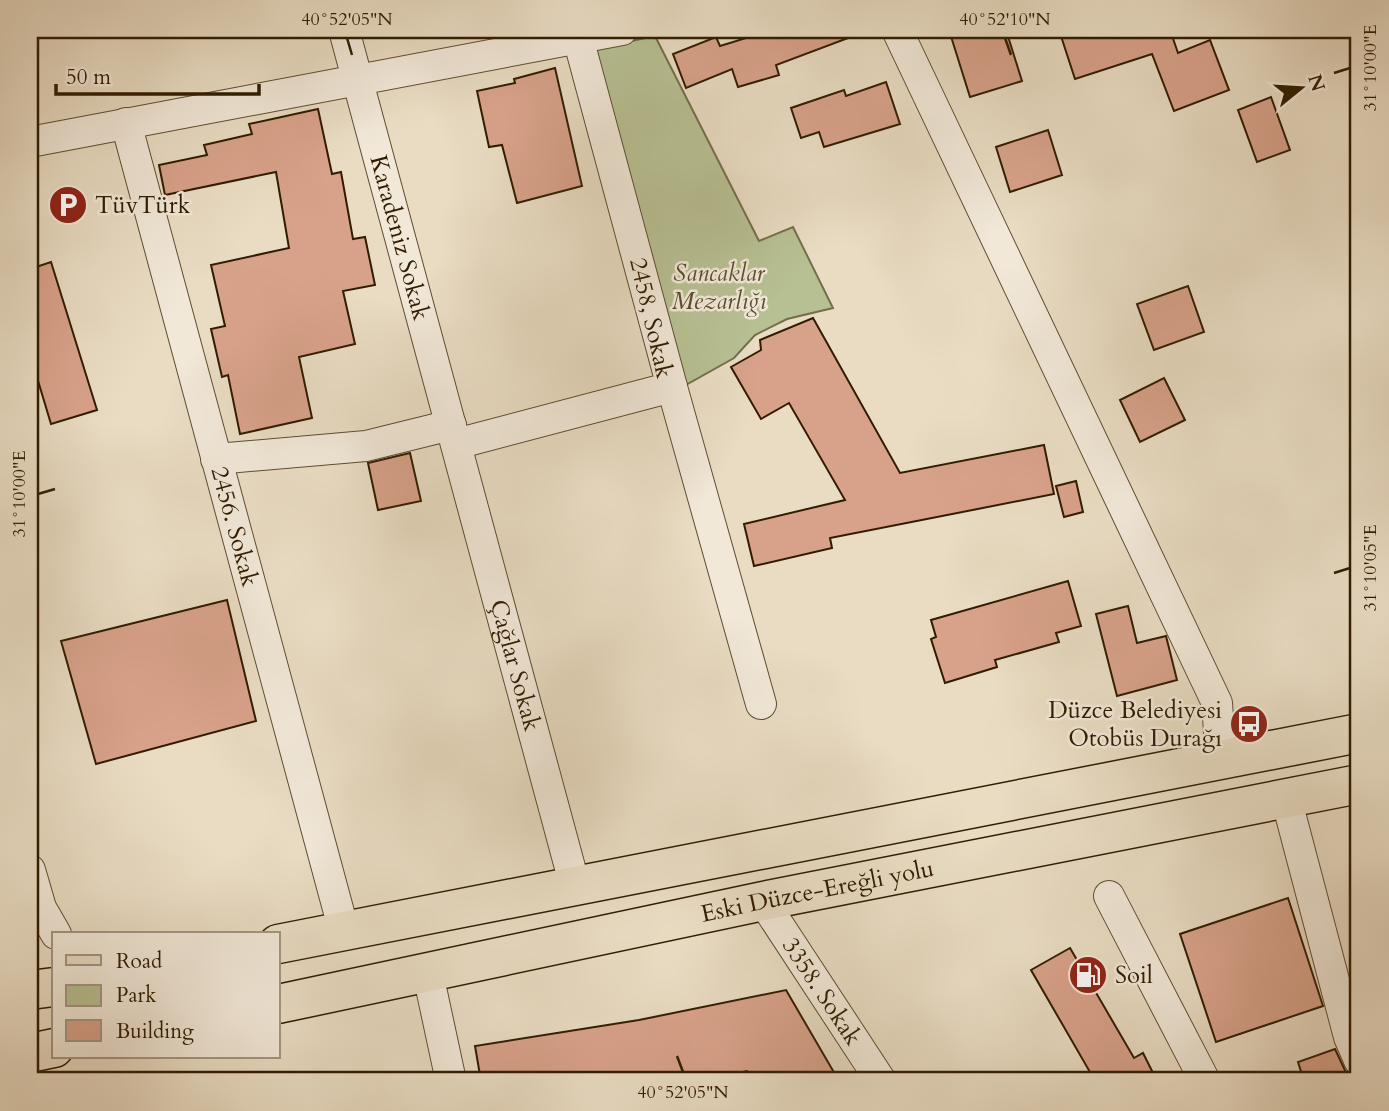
<svg xmlns="http://www.w3.org/2000/svg" width="1389" height="1111" viewBox="0 0 1389 1111" font-family="Cardo,serif">
  <style>
    .green { fill: #b7c093; stroke: #746e4a; stroke-width: 2 }
    .building { fill: #d8a28a; stroke: #311c00; stroke-width: 2 }
    .lines { fill: none; stroke-linecap: round; stroke-linejoin: round }
    .minor-casing { stroke: #5f4c31; stroke-width: 32 }
    .major-casing { stroke: #311c00; stroke-width: 41 }
    .minor { stroke: #f1e8d8; stroke-width: 30 }
    .major { stroke: #e9dcc3; stroke-width: 38 }
    .ticks { fill: none; stroke: #311c00; stroke-width: 2.5 }
    .labels { text-anchor: middle; dominant-baseline: central; stroke-width: 5; stroke-linejoin: round; paint-order: stroke }
    .poi-label { font-size: 24px; fill: #311c00; stroke: #f1e8d8; text-anchor: start }
    .street-label { font-size: 24px; fill: #311c00; stroke: #f1e8d8 }
    .park-label { font-size: 24px; font-style: italic; fill: #594d2c; stroke: #f1e8d8 }
    .neatline { fill: none; stroke: #311c00; stroke-width: 2.5 }
    .ticks-label { font-size: 18px; text-anchor: middle; fill: #311c00 }
  </style>
  <rect width="100%" height="100%" fill="#e9dcc3"/>
  <filter id="stains"><feTurbulence type="fractalNoise" baseFrequency=".00286" numOctaves="4"/><feColorMatrix values="0 0 0 0 .2 0 0 0 0 .09 0 0 0 0 .02 0 0 0 .5 -.17"/></filter>
  <radialGradient id="worn" r=".72"><stop offset=".6" stop-color="#630" stop-opacity="0"/><stop offset="1" stop-color="#630" stop-opacity=".3"/></radialGradient>
  <path class="green" d="M655,36L759,241L793,227L833,308L787,319L755,335L734,358L684,386L594,49Z"/>
  <g class="building">
    <path d="M772,30L864,32L776,65L779,75L738,87L732,69L686,88L673,54L716,37L720,46Z"/>
    <path d="M949,30H1006L1022,81L970,97Z"/>
    <path d="M1059,30H1170L1178,53L1210,40L1229,90L1174,111L1152,54L1075,79Z"/>
    <path d="M555,68L582,186L517,203L502,145L489,147L477,91L515,83L514,79Z"/>
    <path d="M886,82L900,124L824,147L819,132L801,138L791,108L844,90L846,96Z"/>
    <path d="M1271,97L1290,150L1257,162L1238,110Z"/>
    <path d="M318,109L332,174L341,172L353,239L365,237L375,285L343,291L355,344L299,357L312,418L240,434L228,375L222,377L211,329L225,326L211,265L289,248L276,172L165,195L159,165L207,155L204,145L252,134L249,124Z"/>
    <path d="M1048,130L1062,175L1010,192L996,147Z"/>
    <path d="M51,262L97,410L51,424L30,354V269Z"/>
    <path d="M1188,286L1204,332L1154,350L1137,304Z"/>
    <path d="M813,318L900,473L1044,445L1054,494L830,538L832,548L754,566L744,524L845,500L789,403L761,419L731,367L761,350L760,340Z"/>
    <path d="M1164,378L1185,420L1140,442L1120,400Z"/>
    <path d="M410,453L421,501L378,510L368,463Z"/>
    <path d="M1076,481L1083,512L1064,517L1056,486Z"/>
    <path d="M1068,581L1081,626L1056,633L1059,642L995,660L997,667L945,683L931,639L936,637L931,620Z"/>
    <path d="M227,600L256,721L96,764L61,641Z"/>
    <path d="M1128,606L1137,643L1166,636L1177,680L1117,696L1096,614Z"/>
    <path d="M1288,898L1323,1006L1216,1042L1180,934Z"/>
    <path d="M1070,948L1134,1058L1143,1053L1157,1081H1090L1094,1079L1031,970Z"/>
    <path d="M786,990L839,1081H754L747,1071L699,1081H481L475,1046L639,1020Z"/>
    <path d="M1335,1049L1350,1081H1304L1298,1062Z"/>
  </g>
  <g class="lines">
    <defs>
      <g id="minor">
        <path id="s1" d="M344,30L575,886"/>
        <path d="M897,30L1217,703L1221,760"/>
        <path id="s2" d="M126,123L344,931"/>
        <path d="M30,142L622,30"/>
        <path d="M672,387L761,704"/>
        <path d="M456,444L672,387L578,38"/>
        <path d="M216,459L366,446L451,425"/>
        <path d="M1286,798L1349,1037L1359,1060"/>
        <path d="M30,870L41,908L56,934"/>
        <path d="M1109,896L1205,1081"/>
        <path id="s3" d="M763,901L881,1081"/>
        <path d="M428,974L451,1081"/>
      </g>
      <g id="major">
        <path d="M278,944L1359,733"/>
        <path d="M30,990L54,987"/>
        <path id="s4" d="M278,1004L763,901L1359,784"/>
        <path d="M30,1053L54,1048"/>
      </g>
    </defs>
    <use href="#minor" class="minor-casing"/>
    <use href="#major" class="major-casing"/>
    <use href="#minor" class="minor"/>
    <use href="#major" class="major"/>
  </g>
  <path class="ticks" d="M347,38L352,55M1005,38L1011,55M1334,73L1350,68M38,494L55,489M1334,573L1350,568M677,1056L683,1072"/>
  <defs>
    <symbol id="parking-disc" viewBox="-11 -11 22 22"><circle r="9.5" fill="#8f2418" stroke="#f1e8d8"/><path d="M-3.5-5.5H1a3.5 3.5 0 0 1 0 7H-1V5.5H-3.5ZM-1-3.4V-.6H.8a1.4 1.4 0 0 0 0-2.8Z" fill="#fff"/></symbol>
    <symbol id="bus-disc" viewBox="-11 -11 22 22"><circle r="9.5" fill="#8f2418" stroke="#f1e8d8"/><path d="M-5-6H5V4H4V6H2V4H-2V6H-4V4H-5ZM-3.5-4V0h7V-4ZM-3.5 1.2v1.5H-2V1.2ZM2 1.2v1.5H3.5V1.2Z" fill="#fff"/></symbol>
    <symbol id="fuel-disc" viewBox="-11 -11 22 22"><circle r="9.5" fill="#8f2418" stroke="#f1e8d8"/><path d="M-5.5-6h7V0h2V4h1.3V-2.5L3-4.5l.8-.8L6-3V5H2.5V1h-1V6h-7ZM-4.2-4.7v3.2H.2V-4.7Z" fill="#fff"/></symbol>
  </defs>
  <g fill-rule="evenodd">
    <use href="#parking-disc" x="46" y="183" width="44" height="44"/>
    <use href="#bus-disc" x="1227" y="702" width="44" height="44"/>
    <use href="#fuel-disc" x="1066" y="953" width="44" height="44"/>
  </g>
  <g class="labels">
    <g class="poi-label">
      <text x="95" y="205">TüvTürk</text>
      <text x="1222" y="710" text-anchor="end">Düzce Belediyesi<tspan x="1222" dy="28">Otobüs Durağı</tspan></text>
      <text x="1115" y="975">Soil</text>
    </g>
    <g class="street-label">
      <text stroke="none"><textPath href="#s1" startOffset="215">Karadeniz Sokak</textPath></text>
      <text transform="translate(651 318) rotate(77)">2458, Sokak</text>
      <text stroke="none"><textPath href="#s2" startOffset="418">2456. Sokak</textPath></text>
      <text stroke="none"><textPath href="#s1" startOffset="658">Çağlar Sokak</textPath></text>
      <text stroke="none"><textPath href="#s4" startOffset="551">Eski Düzce-Ereğli yolu</textPath></text>
      <text stroke="none"><textPath href="#s3" startOffset="108">3358. Sokak</textPath></text>
    </g>
    <g class="park-label">
      <text x="719" y="273">Sancaklar<tspan x="719" dy="28">Mezarlığı</tspan></text>
    </g>
  </g>
  <rect width="1389" height="1111" fill="none" stroke="#e9dcc3" stroke-width="77"/>
  <rect x="52" y="932" width="228" height="126" fill="#f1e8d8" stroke="#a49682" stroke-width="2"/>
  <rect x="66" y="955" width="35" height="10" fill="#e9dcc3" stroke="#a49682" stroke-width="2"/>
  <text x="116" y="968" font-size="21" fill="#311c00">Road</text>
  <rect x="66" y="985" width="35" height="21" fill="#b7c093" stroke="#a49682" stroke-width="2"/>
  <text x="116" y="1002" font-size="21" fill="#311c00">Park</text>
  <rect x="66" y="1020" width="35" height="21" fill="#d8a28a" stroke="#a49682" stroke-width="2"/>
  <text x="116" y="1038" font-size="21" fill="#311c00">Building</text>
  <g transform="translate(1301 88) rotate(72)" stroke="#f1e8d8" stroke-width="5" paint-order="stroke">
  <path d="M0-5L12 26L0 18L-12 26Z" fill="#311c00"/>
  <text y="-10" font-size="19" font-weight="bold" text-anchor="middle" fill="#311c00">N</text>
  </g>
  <path d="M56 84v10h203v-10" fill="none" stroke="#311c00" stroke-width="3.5"/>
  <text x="66" y="84" font-size="21" fill="#311c00" stroke="#f1e8d8" stroke-width="5" paint-order="stroke">50 m</text>
  <rect x="38" y="38" width="1312" height="1034" class="neatline"/>
  <g class="ticks-label">
    <text x="347" y="25">40°52'05"N</text>
    <text x="1005" y="25">40°52'10"N</text>
    <text transform="translate(1370 68) rotate(-90)" y="6">31°10'00"E</text>
    <text transform="translate(19 494) rotate(-90)" y="6">31°10'00"E</text>
    <text transform="translate(1370 568) rotate(-90)" y="6">31°10'05"E</text>
    <text x="683" y="1098">40°52'05"N</text>
  </g>
  <rect width="100%" height="100%" filter="url(#stains)"/>
  <rect width="100%" height="100%" fill="url(#worn)"/>
</svg>
